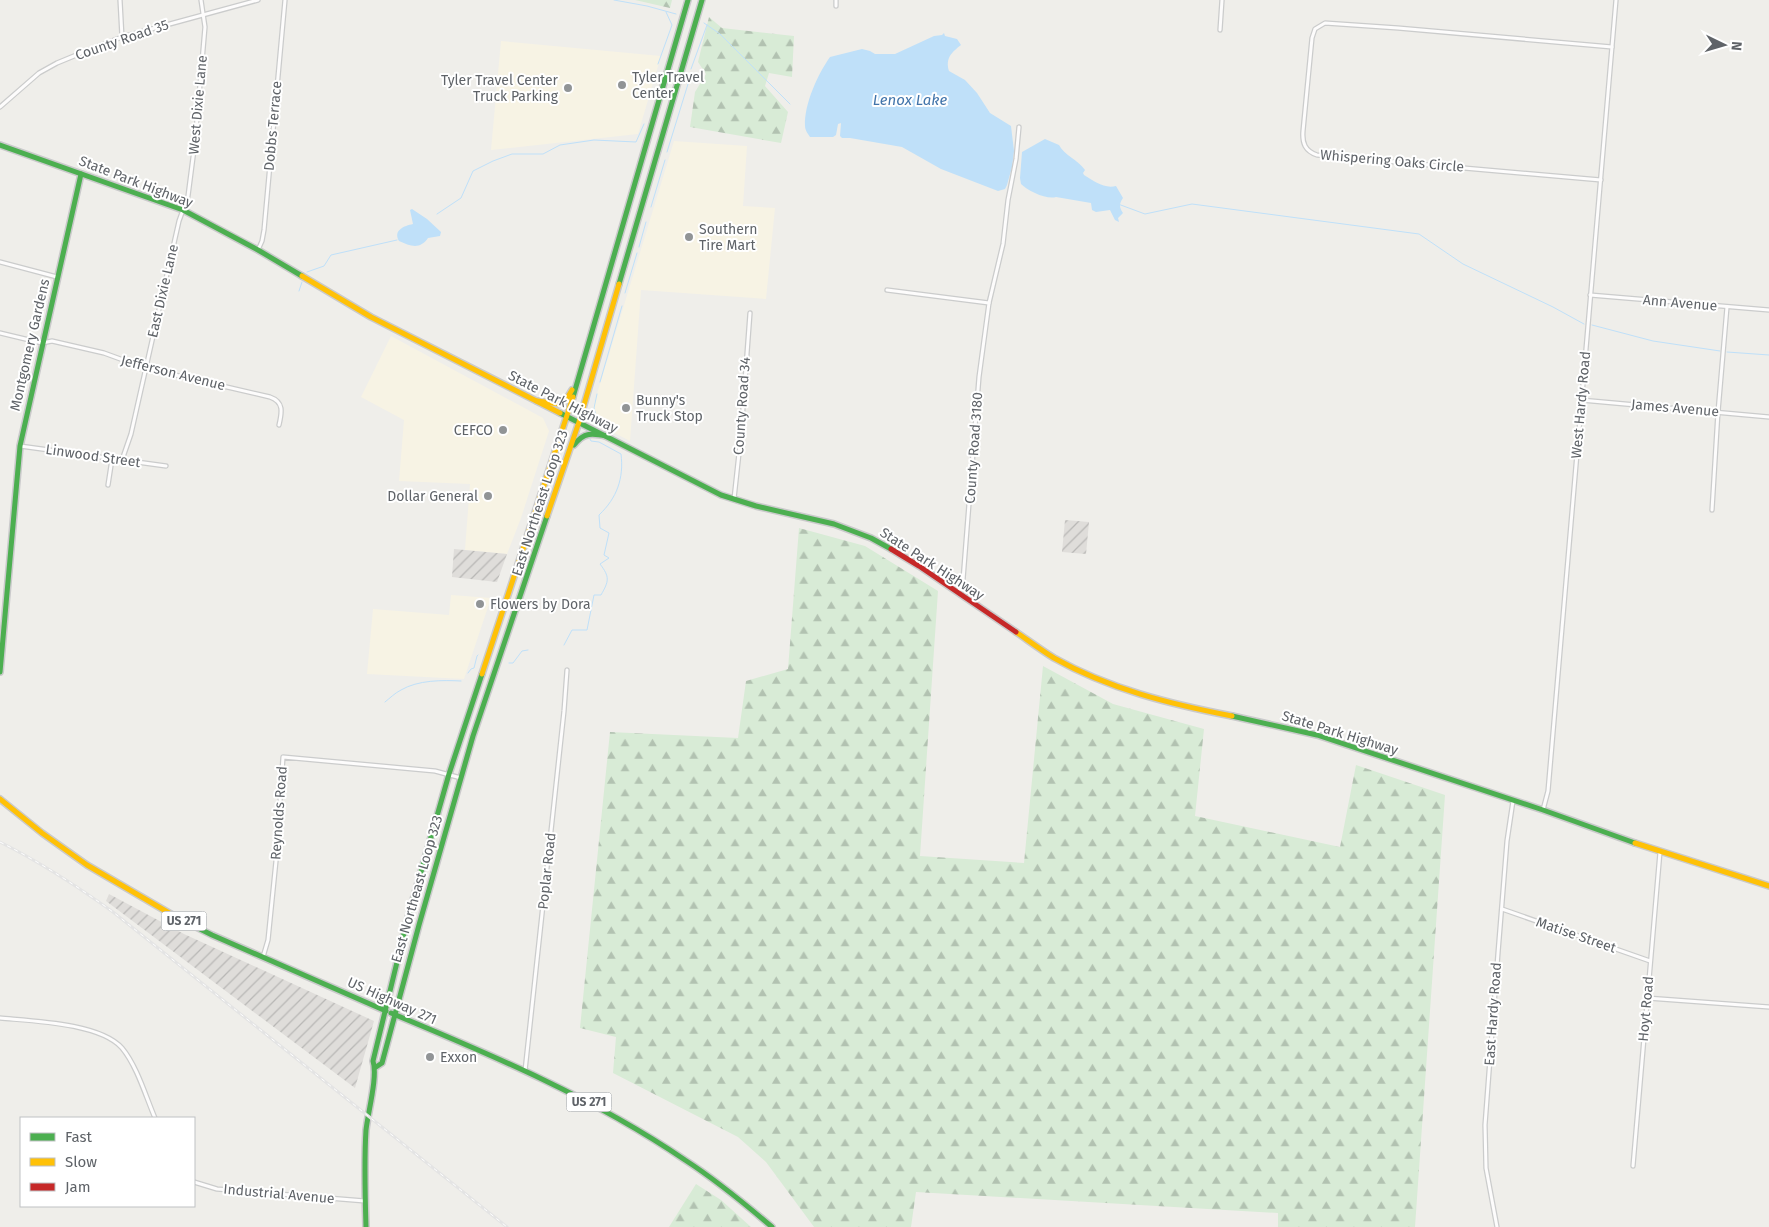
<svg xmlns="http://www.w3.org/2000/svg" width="1769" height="1227" viewBox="0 0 1769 1227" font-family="'Fira Sans',sans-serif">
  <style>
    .commercial { fill: #f7f3e4 }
    .industrial { fill: url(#industrial-furrows) }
    .forest { fill: url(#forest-firs) }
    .water { fill: #bfe0f9 }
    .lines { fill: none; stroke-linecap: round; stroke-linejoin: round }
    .stream { stroke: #bfe0f9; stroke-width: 1 }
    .street-casing { stroke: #cbcccc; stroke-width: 5.5 }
    .fast-casing { stroke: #cacacb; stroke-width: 8 }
    .slow-casing { stroke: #cacacb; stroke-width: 8 }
    .jam-casing { stroke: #cacacb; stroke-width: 8 }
    .street { stroke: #fdfcfc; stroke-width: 3 }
    .fast { stroke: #4caf50; stroke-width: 5 }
    .slow { stroke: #ffc107; stroke-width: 5 }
    .jam { stroke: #c62828; stroke-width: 5 }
    .rail-casing { stroke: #e4e4e4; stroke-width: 3 }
    .rail { stroke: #fff; stroke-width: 1; stroke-dasharray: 4; stroke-linecap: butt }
    .poi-dot { fill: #919496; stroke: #fff; stroke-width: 2 }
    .labels { text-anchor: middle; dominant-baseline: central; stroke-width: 4; stroke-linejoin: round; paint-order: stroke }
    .shield { fill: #fff; stroke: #8f9295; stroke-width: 1 }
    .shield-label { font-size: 12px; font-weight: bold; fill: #5f6368 }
    .street-label { font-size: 14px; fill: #5f6368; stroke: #fff }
    .poi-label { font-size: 14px; fill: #5f6368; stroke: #fff; text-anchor: start }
    .water-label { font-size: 15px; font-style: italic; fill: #4174aa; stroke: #fff }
  </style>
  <defs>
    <pattern id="industrial-furrows" width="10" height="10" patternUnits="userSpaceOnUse" patternTransform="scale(1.25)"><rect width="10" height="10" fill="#dfddda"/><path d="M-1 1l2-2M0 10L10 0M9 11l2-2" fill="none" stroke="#b8b7b5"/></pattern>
    <pattern id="forest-firs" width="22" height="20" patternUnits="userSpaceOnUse" patternTransform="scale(1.25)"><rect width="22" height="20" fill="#d8ebd6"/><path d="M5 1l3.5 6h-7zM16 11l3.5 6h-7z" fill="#b2c2b1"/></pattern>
  </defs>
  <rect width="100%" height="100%" fill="#efeeea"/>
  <g class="commercial">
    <path d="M501,41L661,56L638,134L491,150Z"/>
    <path d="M674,141L747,146L743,206L775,208L766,299L641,290L630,441L601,426L593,417V407Z"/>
    <path d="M391,336L543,418L549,431L521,518L507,554L465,550L470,484L399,481L404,420L361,397Z"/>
    <path d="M451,595L491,598L464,679L367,674L373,609L449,615Z"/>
  </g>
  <g class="industrial">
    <path d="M1065,520L1089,522L1086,554L1062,552Z"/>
    <path d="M454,549L507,554L497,582L452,577Z"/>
    <path d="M109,894L184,934L374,1021L355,1088L106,901Z"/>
  </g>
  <g class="forest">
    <path d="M635,0H672L670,8Z"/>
    <path d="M709,17L722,28L794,36L792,77L769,73L765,86L788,112L781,143L690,127L695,92L706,74L698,62Z"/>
    <path d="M799,528L865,546L938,591L920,856L1024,863L1043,666L1113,704L1204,729L1195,816L1340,847L1356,765L1445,795L1415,1227H1278V1213L916,1192L911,1227H814L766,1162L738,1137L613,1073L616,1037L580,1028L610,732L738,738L746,681L788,669Z"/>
    <path d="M696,1184L721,1200L751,1227H669Z"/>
  </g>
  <g class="water">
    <path d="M944,33L945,36L957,39L961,45C952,52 945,58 949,71L965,80L977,93L990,113L1011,126L1014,151L1012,167L1007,185L1005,189L998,191L941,169L902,147L850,138H842L840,136L841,123L838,124L836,135L833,137H810C808,134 805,130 805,126C804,104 818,74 830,57L862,49L870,51L875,54H895L934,36L942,35Z"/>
    <path d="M1045,139L1059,145C1064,155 1078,160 1085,170L1083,173L1084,175C1094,181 1104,189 1116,186L1123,198C1119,204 1119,207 1123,213L1118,218L1119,222L1115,220L1110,210L1096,212L1092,210L1091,203L1056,197C1047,200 1028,191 1021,184L1020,178L1022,152Z"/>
    <path d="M412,209L427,219L441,232L440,236L428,238C420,250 410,246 399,241C393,230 404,226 413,224L410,210Z"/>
  </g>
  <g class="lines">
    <g class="stream">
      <path d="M614,0L647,6L676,14"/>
      <path d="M704,23L720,34L790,104"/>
      <path d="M658,64L672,25L666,12"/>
      <path d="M691,69L707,25"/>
      <path d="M667,152L688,84L690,74"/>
      <path d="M1118,204L1145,214L1192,204L1419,234L1463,264L1553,307L1584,324"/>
      <path d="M651,207L665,160"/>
      <path d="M437,214L461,198L473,171L493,161L512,154H543L560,145L594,140L636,142L644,124"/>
      <path d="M639,247L646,222"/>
      <path d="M307,272L324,266L331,255L397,240"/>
      <path d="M299,291L302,282"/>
      <path d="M625,293L637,253"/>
      <path d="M1592,325L1653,341L1720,351"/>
      <path d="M1727,352L1769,355"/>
      <path d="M600,382L622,306"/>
      <path d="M595,420L596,416L594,408L597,394"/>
      <path d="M564,645L572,630H587L594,595H601C609,581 610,577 600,564L609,558L604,555L609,533L600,528L599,515C617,498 624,478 621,454L599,442L591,441L590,439"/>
      <path d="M509,663H513L522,651L528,650"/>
      <path d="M468,673L471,669L474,668L477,656L478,655"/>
      <path d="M385,702C390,698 395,693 401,690C418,680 442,680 461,681"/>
    </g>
    <defs>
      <g id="street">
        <path d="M120,0L122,37"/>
        <path d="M836,6V0"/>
        <path d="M1220,30L1222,0"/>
        <path d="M0,107L39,73L57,63L91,49L122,37L258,0"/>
        <path d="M1601,180L1317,155C1305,151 1302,143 1303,131L1312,38L1315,29L1325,23L1398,28L1612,47"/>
        <path d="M258,250L262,241L264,230L285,0"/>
        <path d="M0,262L57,277"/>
        <path d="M887,290L989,303"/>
        <path d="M1590,295L1769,310"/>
        <path d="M0,333L42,343L52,341L104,353L145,368L270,397C284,402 282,412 279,425"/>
        <path d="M1581,400L1769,417"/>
        <path d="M20,446L166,466"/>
        <path d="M122,460L131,434L179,221L188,196L195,142L205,27L201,0"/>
        <path d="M108,485L112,459"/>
        <path d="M734,499L741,435L750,313"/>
        <path d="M1712,510L1718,412L1727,307"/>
        <path d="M958,593L963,580L979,377L989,303L1003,244L1008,200L1016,159L1019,127"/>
        <path d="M1543,810L1548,791L1616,0"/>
        <path d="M1502,909L1650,961"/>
        <path d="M263,957L268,940L276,861L283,757L435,771L461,778"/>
        <path d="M1647,998L1769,1007"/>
        <path d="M0,1018C32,1021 100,1023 122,1048C137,1066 146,1097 155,1118"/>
        <path d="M525,1071L564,711L567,670"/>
        <path d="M1633,1166L1660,852"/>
        <path d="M194,1182L217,1189L365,1201"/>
        <path d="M1497,1227L1486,1168L1485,1125L1498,953L1507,841L1513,801"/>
      </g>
      <g id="fast">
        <path d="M0,145L183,210L258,250L302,276"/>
        <path d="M619,284L702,0"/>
        <path d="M573,397L688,0"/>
        <path d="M560,413L721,495L756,506L834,524L871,538L891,549"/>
        <path d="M574,445C584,432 592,433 607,436"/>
        <path d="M0,672L20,446L81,174"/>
        <path d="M1232,716L1317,735L1543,810L1635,843"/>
        <path d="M176,917L212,935L386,1011"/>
        <path d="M391,1013C492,1055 594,1098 685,1160C716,1180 744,1203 772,1227"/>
        <path d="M376,1067L382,1063L419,925L473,736L547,516"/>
        <path d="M366,1227C365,1195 364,1162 366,1130C368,1112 378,1076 373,1061L407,921L449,774L482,674"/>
      </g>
      <g id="slow">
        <path d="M302,276L371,317L560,413"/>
        <path d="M537,401L560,404L566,400L572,390"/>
        <path d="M547,516L579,422L619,284"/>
        <path d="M1016,632C1029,641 1041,650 1054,658C1109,689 1170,704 1232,716"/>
        <path d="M482,674L573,397"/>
        <path d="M0,799L42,833L87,865L176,917"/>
        <path d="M1635,843L1769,886"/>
      </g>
      <path id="jam" d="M891,549L919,566L1016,632"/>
    </defs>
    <use href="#street" class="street-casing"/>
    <use href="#fast" class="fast-casing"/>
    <use href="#slow" class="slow-casing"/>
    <use href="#jam" class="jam-casing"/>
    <use href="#street" class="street"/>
    <use href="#fast" class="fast"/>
    <use href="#slow" class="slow"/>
    <use href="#jam" class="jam"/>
    <defs>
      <path id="rail" d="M0,842C40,862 77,886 113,912L507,1227"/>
    </defs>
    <use href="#rail" class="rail-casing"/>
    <use href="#rail" class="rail"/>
  </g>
  <g class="poi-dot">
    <circle cx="622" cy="85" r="5"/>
    <circle cx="568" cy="88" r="5"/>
    <circle cx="689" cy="237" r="5"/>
    <circle cx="626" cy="408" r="5"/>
    <circle cx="503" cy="430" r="5"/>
    <circle cx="488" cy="496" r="5"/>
    <circle cx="480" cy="604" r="5"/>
    <circle cx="430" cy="1057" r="5"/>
  </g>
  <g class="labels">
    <g class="shield">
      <rect x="161.5" y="911.5" width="45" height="19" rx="4"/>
      <rect x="566.5" y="1092.5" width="45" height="19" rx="4"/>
    </g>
    <g class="shield-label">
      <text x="184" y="921">US 271</text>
      <text x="589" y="1102">US 271</text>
    </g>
    <g class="street-label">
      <text transform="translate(122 40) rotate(-19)">County Road 35</text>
      <text transform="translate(198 105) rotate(-85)">West Dixie Lane</text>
      <text transform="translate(273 126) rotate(-85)">Dobbs Terrace</text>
      <text transform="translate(1392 161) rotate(5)">Whispering Oaks Circle</text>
      <text transform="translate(136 182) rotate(21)">State Park Highway</text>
      <text transform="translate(163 291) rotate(-77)">East Dixie Lane</text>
      <text transform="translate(1680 303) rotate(5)">Ann Avenue</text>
      <text transform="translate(30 345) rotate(-77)">Montgomery Gardens</text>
      <text transform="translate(173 373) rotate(14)">Jefferson Avenue</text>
      <text transform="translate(563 402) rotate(27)">State Park Highway</text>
      <text transform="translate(1581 405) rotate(-85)">West Hardy Road</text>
      <text transform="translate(742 406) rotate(-86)">County Road 34</text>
      <text transform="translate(1675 408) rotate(5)">James Avenue</text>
      <text transform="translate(974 448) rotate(-86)">County Road 3180</text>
      <text transform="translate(93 456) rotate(8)">Linwood Street</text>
      <text transform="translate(540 503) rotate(-72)">East Northeast Loop 323</text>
      <text transform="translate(932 564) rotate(33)">State Park Highway</text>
      <text transform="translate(1340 733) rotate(17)">State Park Highway</text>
      <text transform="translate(279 813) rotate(-86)">Reynolds Road</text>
      <text transform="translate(547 871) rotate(-84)">Poplar Road</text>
      <text transform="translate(417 889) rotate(-74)">East Northeast Loop 323</text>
      <text transform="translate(1576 935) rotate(19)">Matise Street</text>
      <text transform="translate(392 1001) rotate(24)">US Highway 271</text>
      <text transform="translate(1646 1009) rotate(-85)">Hoyt Road</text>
      <text transform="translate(1493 1014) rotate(-86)">East Hardy Road</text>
      <text transform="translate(279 1194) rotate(5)">Industrial Avenue</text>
    </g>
    <g class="poi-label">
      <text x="632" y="77">Tyler Travel<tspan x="632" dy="16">Center</tspan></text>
      <text x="558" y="80" text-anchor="end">Tyler Travel Center<tspan x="558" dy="16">Truck Parking</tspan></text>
      <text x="699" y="229">Southern<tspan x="699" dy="16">Tire Mart</tspan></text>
      <text x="636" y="400">Bunny's<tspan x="636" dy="16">Truck Stop</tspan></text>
      <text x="493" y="430" text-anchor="end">CEFCO</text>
      <text x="478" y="496" text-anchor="end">Dollar General</text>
      <text x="490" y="604">Flowers by Dora</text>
      <text x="440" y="1057">Exxon</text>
    </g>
    <g class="water-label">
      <text x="910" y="100">Lenox Lake</text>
    </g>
  </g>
  <rect x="20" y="1117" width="175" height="90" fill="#ffffff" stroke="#bfc1c3"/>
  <rect x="30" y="1133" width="25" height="8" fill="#4caf50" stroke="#bfc1c3"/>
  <text x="65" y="1142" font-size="15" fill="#5f6368">Fast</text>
  <rect x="30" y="1158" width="25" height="8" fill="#ffc107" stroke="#bfc1c3"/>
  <text x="65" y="1167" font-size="15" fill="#5f6368">Slow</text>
  <rect x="30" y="1183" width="25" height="8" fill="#c62828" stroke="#bfc1c3"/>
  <text x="65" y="1192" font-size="15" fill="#5f6368">Jam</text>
  <g transform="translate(1724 45) rotate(95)" stroke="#ffffff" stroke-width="4" paint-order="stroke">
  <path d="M0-4L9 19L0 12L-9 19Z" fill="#5f6368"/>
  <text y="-8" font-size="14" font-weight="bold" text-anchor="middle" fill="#5f6368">N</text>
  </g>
</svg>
